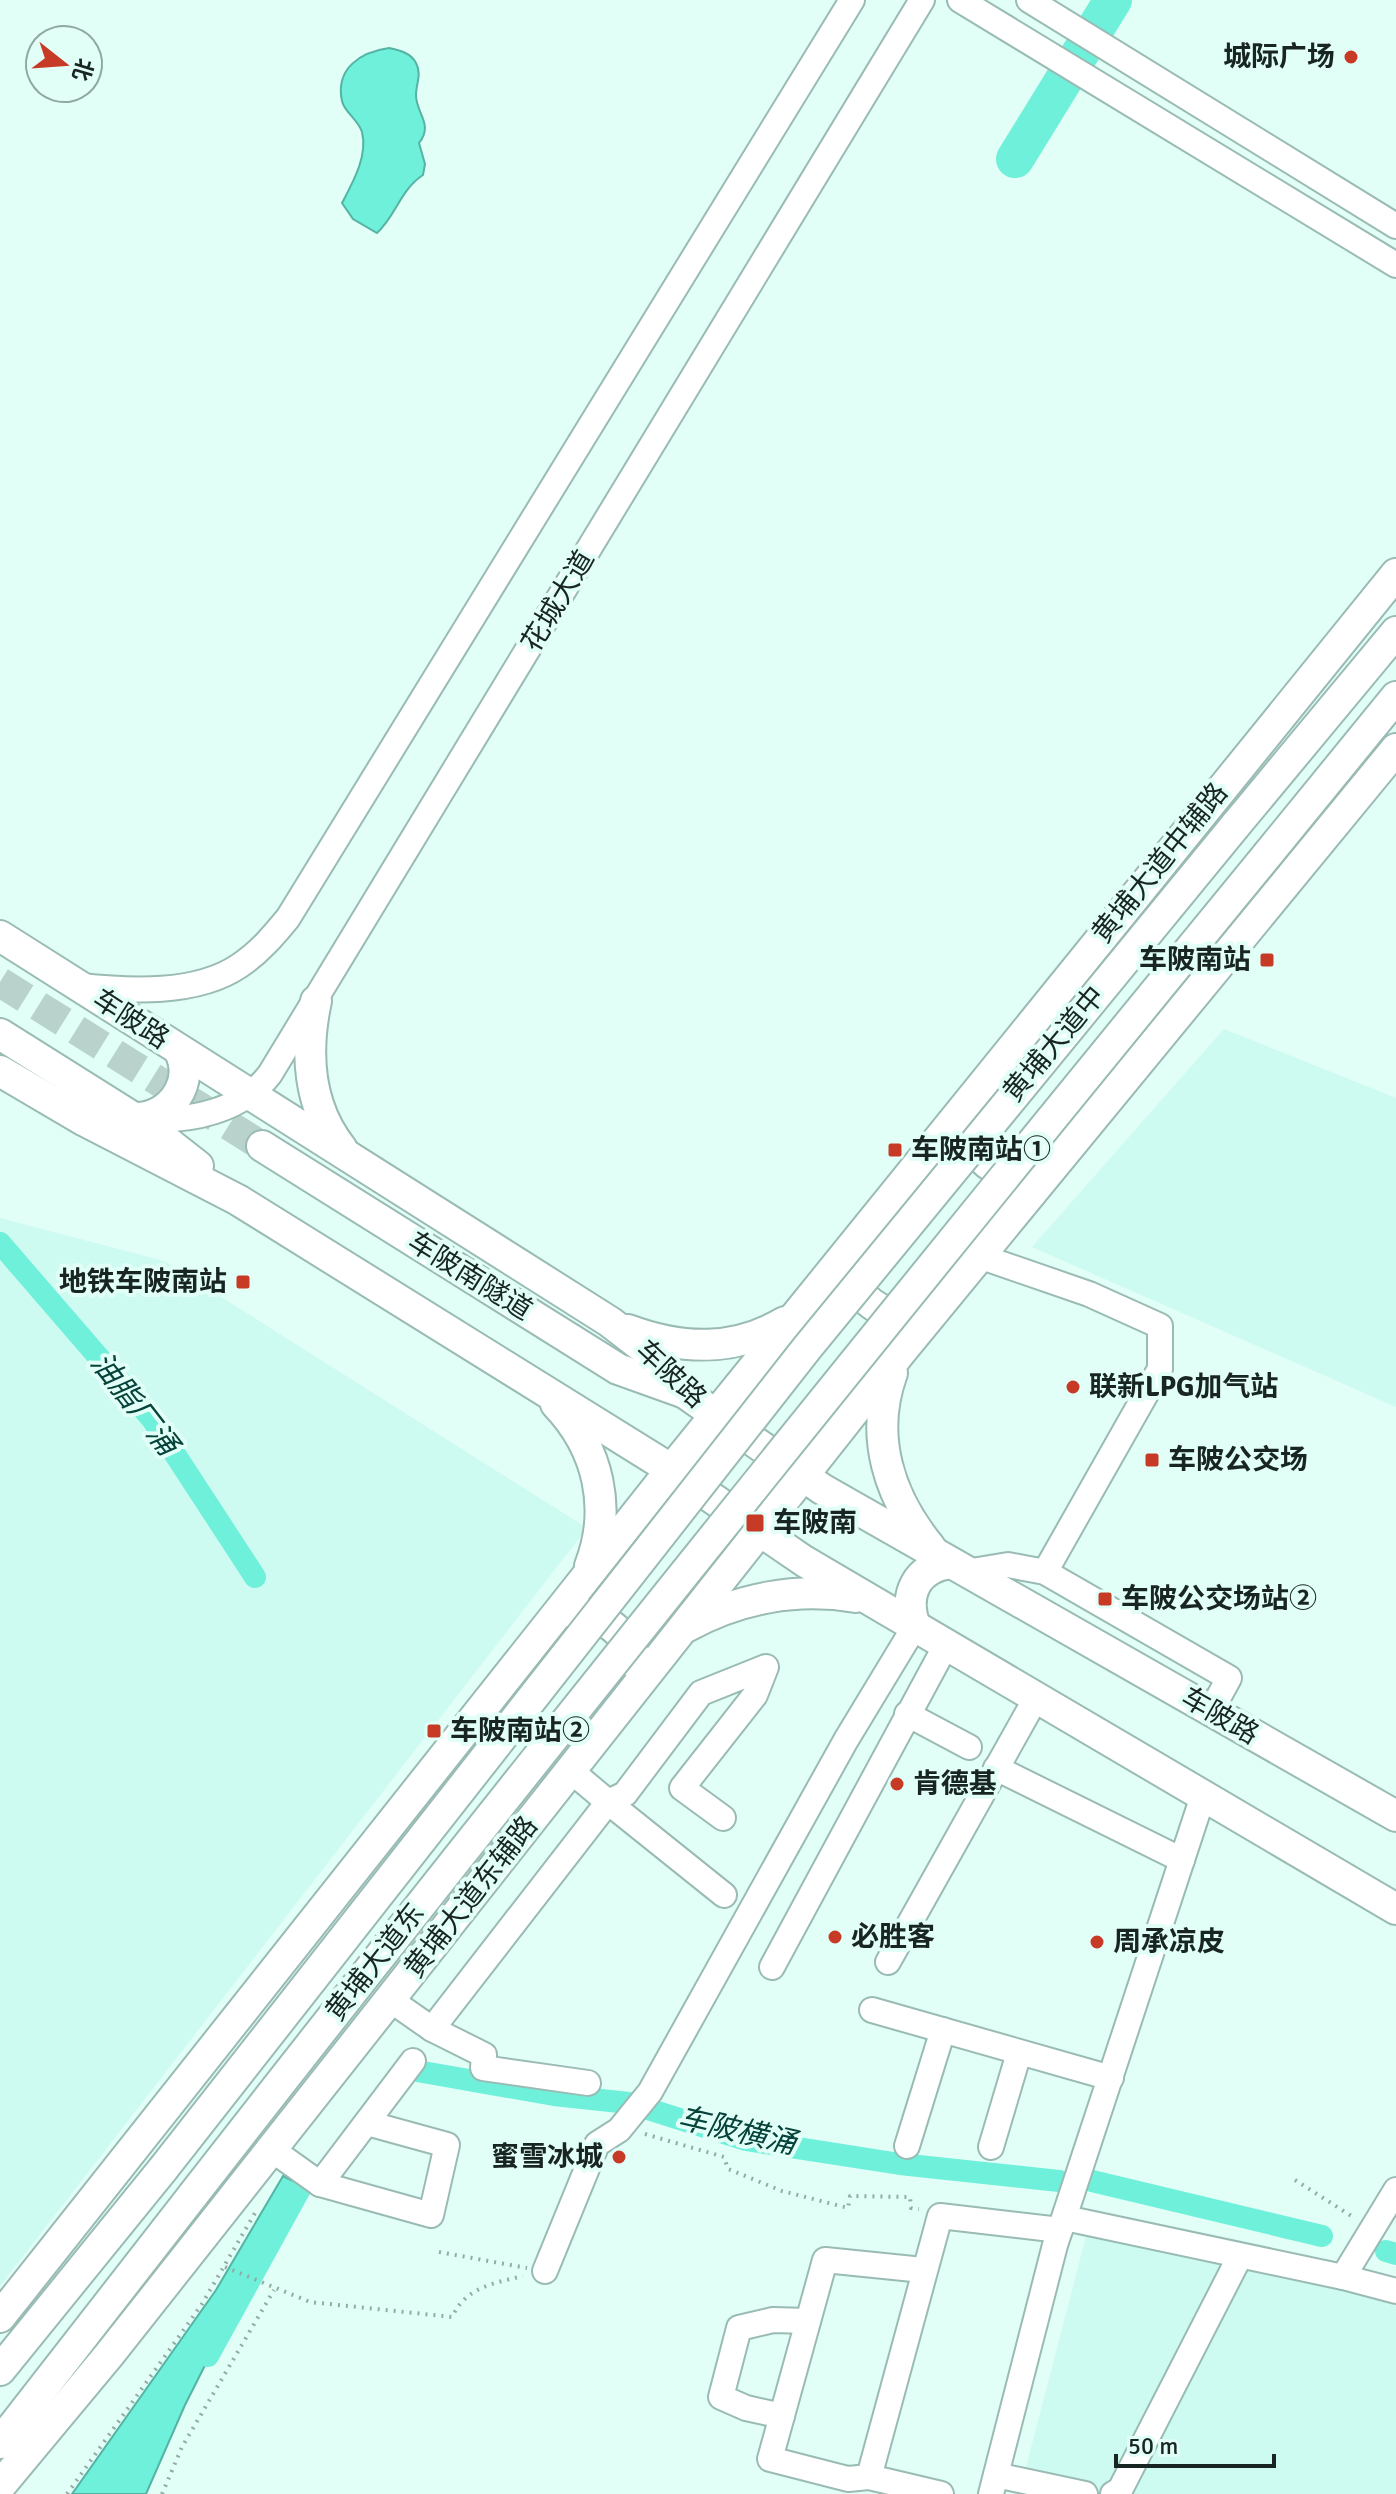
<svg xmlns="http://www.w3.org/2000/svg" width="1396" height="2494" viewBox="0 0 1396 2494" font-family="Signika,'Noto Sans SC',sans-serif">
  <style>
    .built { fill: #cdfaf1 }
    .water { fill: #6ff0db; stroke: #55b3a4; stroke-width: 2 }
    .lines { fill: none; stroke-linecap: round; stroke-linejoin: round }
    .canal { stroke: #6ff0db; stroke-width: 22 }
    .river { stroke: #6ff0db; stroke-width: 38 }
    .major-tunnel { stroke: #b9d3cc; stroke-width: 30; stroke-dasharray: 30 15; stroke-linecap: butt }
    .minor-casing { stroke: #99bbb4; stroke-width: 28 }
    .major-casing { stroke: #99bbb4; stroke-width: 34 }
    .path { stroke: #94aba5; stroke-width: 4; stroke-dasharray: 2 6; stroke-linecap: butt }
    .minor { stroke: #fff; stroke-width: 24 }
    .major { stroke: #fff; stroke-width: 30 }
    .major-bridge-casing { stroke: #99bbb4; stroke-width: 34; stroke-linecap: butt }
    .major-bridge { stroke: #fff; stroke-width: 30 }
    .poi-dot { fill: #c63a26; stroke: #e1fef7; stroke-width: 3 }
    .labels { text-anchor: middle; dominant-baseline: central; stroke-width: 8; stroke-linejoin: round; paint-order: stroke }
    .poi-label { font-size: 28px; font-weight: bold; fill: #182522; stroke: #e1fef7; text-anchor: start }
    .street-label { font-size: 28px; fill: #182522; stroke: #e1fef7 }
    .water-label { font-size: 30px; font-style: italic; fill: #05433b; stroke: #e1fef7 }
  </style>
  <rect width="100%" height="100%" fill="#e1fef7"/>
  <g class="built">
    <path d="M1224,1029L1396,1098V1407L1032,1247Z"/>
    <path d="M0,1218L164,1261L587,1528L0,2286Z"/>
    <path d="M1088,2229L1396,2283V2494H1019Z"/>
  </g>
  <g class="water">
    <path d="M389,48C399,50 411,53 416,63C422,74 416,84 416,95C416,114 434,124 419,143L425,164L423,175C400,190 396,216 377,233L353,219L342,203C353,182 368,156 362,132C358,119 344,112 342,101C335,68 361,52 389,48Z"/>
    <path d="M283,2176L297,2183L185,2405L146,2494H72L216,2290Z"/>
  </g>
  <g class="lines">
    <g class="canal">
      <path d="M0,1243L152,1419L255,1577"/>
      <path d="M417,2071L554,2095L629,2103L746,2140L900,2164L1059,2181"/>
      <path d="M1092,2181L1322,2236"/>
      <path d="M1386,2251L1396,2254"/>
      <path d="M208,2356L300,2189"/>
    </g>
    <path class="river" d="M1015,159L1113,0"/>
    <path class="major-tunnel" d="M0,982L262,1146"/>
    <defs>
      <g id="minor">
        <path d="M960,0L1396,265"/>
        <path d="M1029,0L1396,226"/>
        <path d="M80,986C129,991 196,995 239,966C259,953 274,935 288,918L852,0"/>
        <path d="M145,1119C190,1122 242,1111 270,1074L922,0"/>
        <path d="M979,1256L1089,1294L1160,1326V1369L1045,1572"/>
        <path d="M966,1572L1008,1565L1045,1572L1229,1678L1211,1711"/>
        <path d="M907,1714L969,1747"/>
        <path d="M996,1768L1182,1860"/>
        <path d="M723,1818L682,1788L755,1695L766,1667L701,1693L625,1794L608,1802L724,1895"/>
        <path d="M888,1962L1036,1698"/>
        <path d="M772,1967L946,1645"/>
        <path d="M389,1999L432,2029L608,1802L570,1770"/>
        <path d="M872,2010L1111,2078"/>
        <path d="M432,2029L484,2055L483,2068L588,2083"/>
        <path d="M907,2146L943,2030"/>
        <path d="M991,2147L1019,2053"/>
        <path d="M271,2149L320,2184L413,2061"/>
        <path d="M320,2184L431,2215L447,2145L367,2123"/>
        <path d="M1065,2218L1343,2277L1396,2190"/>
        <path d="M923,2270L825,2260L770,2459L848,2479L869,2477L941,2494"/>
        <path d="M545,2271L597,2144L619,2130L650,2092L846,1740L915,1626"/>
        <path d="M1343,2277L1396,2291"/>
        <path d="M782,2416L746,2408L721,2397L739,2328L773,2320L807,2321"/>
        <path d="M996,2475L1085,2494"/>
        <path d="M869,2477L940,2216L1060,2230"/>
        <path d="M991,2494L1055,2245L1203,1796"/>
        <path d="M1113,2494L1120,2490L1239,2258"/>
      </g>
      <g id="major">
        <path d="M1235,826L1396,632"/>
        <path d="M1268,854L1396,697"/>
        <path d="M0,936L610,1322L645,1349L685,1393L822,1489L1396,1816"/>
        <path d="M316,1001C305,1052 308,1106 342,1149"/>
        <path d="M0,1034L151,1129L198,1166"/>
        <path d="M0,1071L85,1121L238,1200L664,1465L804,1561L1396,1909"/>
        <path d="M135,1118C170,1119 196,1082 179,1050"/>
        <path d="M965,1123C971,1157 997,1179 1032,1177"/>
        <path d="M262,1146L618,1369L685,1393"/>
        <path d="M849,1263C852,1298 883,1318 916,1317"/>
        <path d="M628,1330C682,1350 734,1352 785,1322"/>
        <path d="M892,1373C869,1436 889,1497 930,1547"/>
        <path d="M556,1404C599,1449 612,1509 590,1566"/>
        <path d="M571,1612C602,1613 631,1634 637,1665"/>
        <path d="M915,1626C903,1594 917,1567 951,1563"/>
        <path d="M686,1627C738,1598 797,1587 856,1597"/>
        <path d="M0,2317L671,1470L1396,574"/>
        <path d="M0,2370L163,2169"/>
        <path d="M0,2443L193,2195"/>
        <path d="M0,2486L109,2355L900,1353L1396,749"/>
      </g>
    </defs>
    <use href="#minor" class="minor-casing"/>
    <use href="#major" class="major-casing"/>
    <g class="path">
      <path d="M645,2134L724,2157L728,2169L782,2191L848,2208L850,2196L910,2197L911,2208L919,2209"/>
      <path d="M1295,2180L1353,2217"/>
      <path d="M439,2252L527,2268"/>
      <path d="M225,2267L310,2302L452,2317C466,2287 494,2283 523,2276"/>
      <path d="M67,2494L202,2304L255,2213"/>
      <path d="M162,2494L182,2447L274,2290"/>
    </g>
    <use href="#minor" class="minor"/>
    <use href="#major" class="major"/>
    <defs>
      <g id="major-bridge">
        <path d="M163,2169L807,1348L1235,826"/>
        <path d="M193,2195C545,1743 905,1297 1268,854"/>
      </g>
    </defs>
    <use href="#major-bridge" class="major-bridge-casing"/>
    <use href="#major-bridge" class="major-bridge"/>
  </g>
  <g class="poi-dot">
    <circle cx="1351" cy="57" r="8"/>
    <rect x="1259" y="952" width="16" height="16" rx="4"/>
    <rect x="887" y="1142" width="16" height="16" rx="4"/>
    <rect x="235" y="1274" width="16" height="16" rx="4"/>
    <circle cx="1073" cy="1387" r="8"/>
    <rect x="1144" y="1452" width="16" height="16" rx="4"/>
    <rect x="745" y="1513" width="20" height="20" rx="4"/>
    <rect x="1097" y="1591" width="16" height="16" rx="4"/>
    <rect x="426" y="1723" width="16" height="16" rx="4"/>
    <circle cx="897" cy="1784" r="8"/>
    <circle cx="835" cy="1937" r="8"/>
    <circle cx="1097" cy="1942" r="8"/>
    <circle cx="619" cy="2157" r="8"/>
  </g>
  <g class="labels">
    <g class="poi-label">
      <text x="1335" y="57" text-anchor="end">城际广场</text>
      <text x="1251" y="960" text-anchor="end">车陂南站</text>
      <text x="911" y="1150">车陂南站①</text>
      <text x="227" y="1282" text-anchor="end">地铁车陂南站</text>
      <text x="1089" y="1387">联新LPG加气站</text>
      <text x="1168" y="1460">车陂公交场</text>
      <text x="773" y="1523">车陂南</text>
      <text x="1121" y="1599">车陂公交场站②</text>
      <text x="450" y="1731">车陂南站②</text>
      <text x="913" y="1784">肯德基</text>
      <text x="851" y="1937">必胜客</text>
      <text x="1113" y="1942">周承凉皮</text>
      <text x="603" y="2157" text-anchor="end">蜜雪冰城</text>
    </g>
    <g class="street-label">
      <text transform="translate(558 601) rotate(-59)">花城大道</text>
      <text transform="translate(1160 863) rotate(-51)">黄埔大道中辅路</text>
      <text transform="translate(131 1019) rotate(33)">车陂路</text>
      <text transform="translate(1054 1044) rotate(-50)">黄埔大道中</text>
      <text transform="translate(470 1276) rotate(32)">车陂南隧道</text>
      <text transform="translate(671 1374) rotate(43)">车陂路</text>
      <text transform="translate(1220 1716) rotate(30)">车陂路</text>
      <text transform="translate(471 1897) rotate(-52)">黄埔大道东辅路</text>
      <text transform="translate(375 1962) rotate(-52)">黄埔大道东</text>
    </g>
    <g class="water-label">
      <text transform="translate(134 1404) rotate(52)">油脂厂涌</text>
      <text transform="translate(737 2131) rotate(13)">车陂横涌</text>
    </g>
  </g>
  <g transform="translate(64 64) rotate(107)"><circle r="38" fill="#e1fef7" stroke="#91a7a2" stroke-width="2"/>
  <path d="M0-6L14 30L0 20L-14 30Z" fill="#c63a26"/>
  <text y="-12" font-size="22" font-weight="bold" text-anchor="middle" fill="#182522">北</text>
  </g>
  <path d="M1116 2454v12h158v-12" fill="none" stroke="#182522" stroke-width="4"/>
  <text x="1128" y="2454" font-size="24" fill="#182522" stroke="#e1fef7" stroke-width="6" paint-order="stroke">50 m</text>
</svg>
